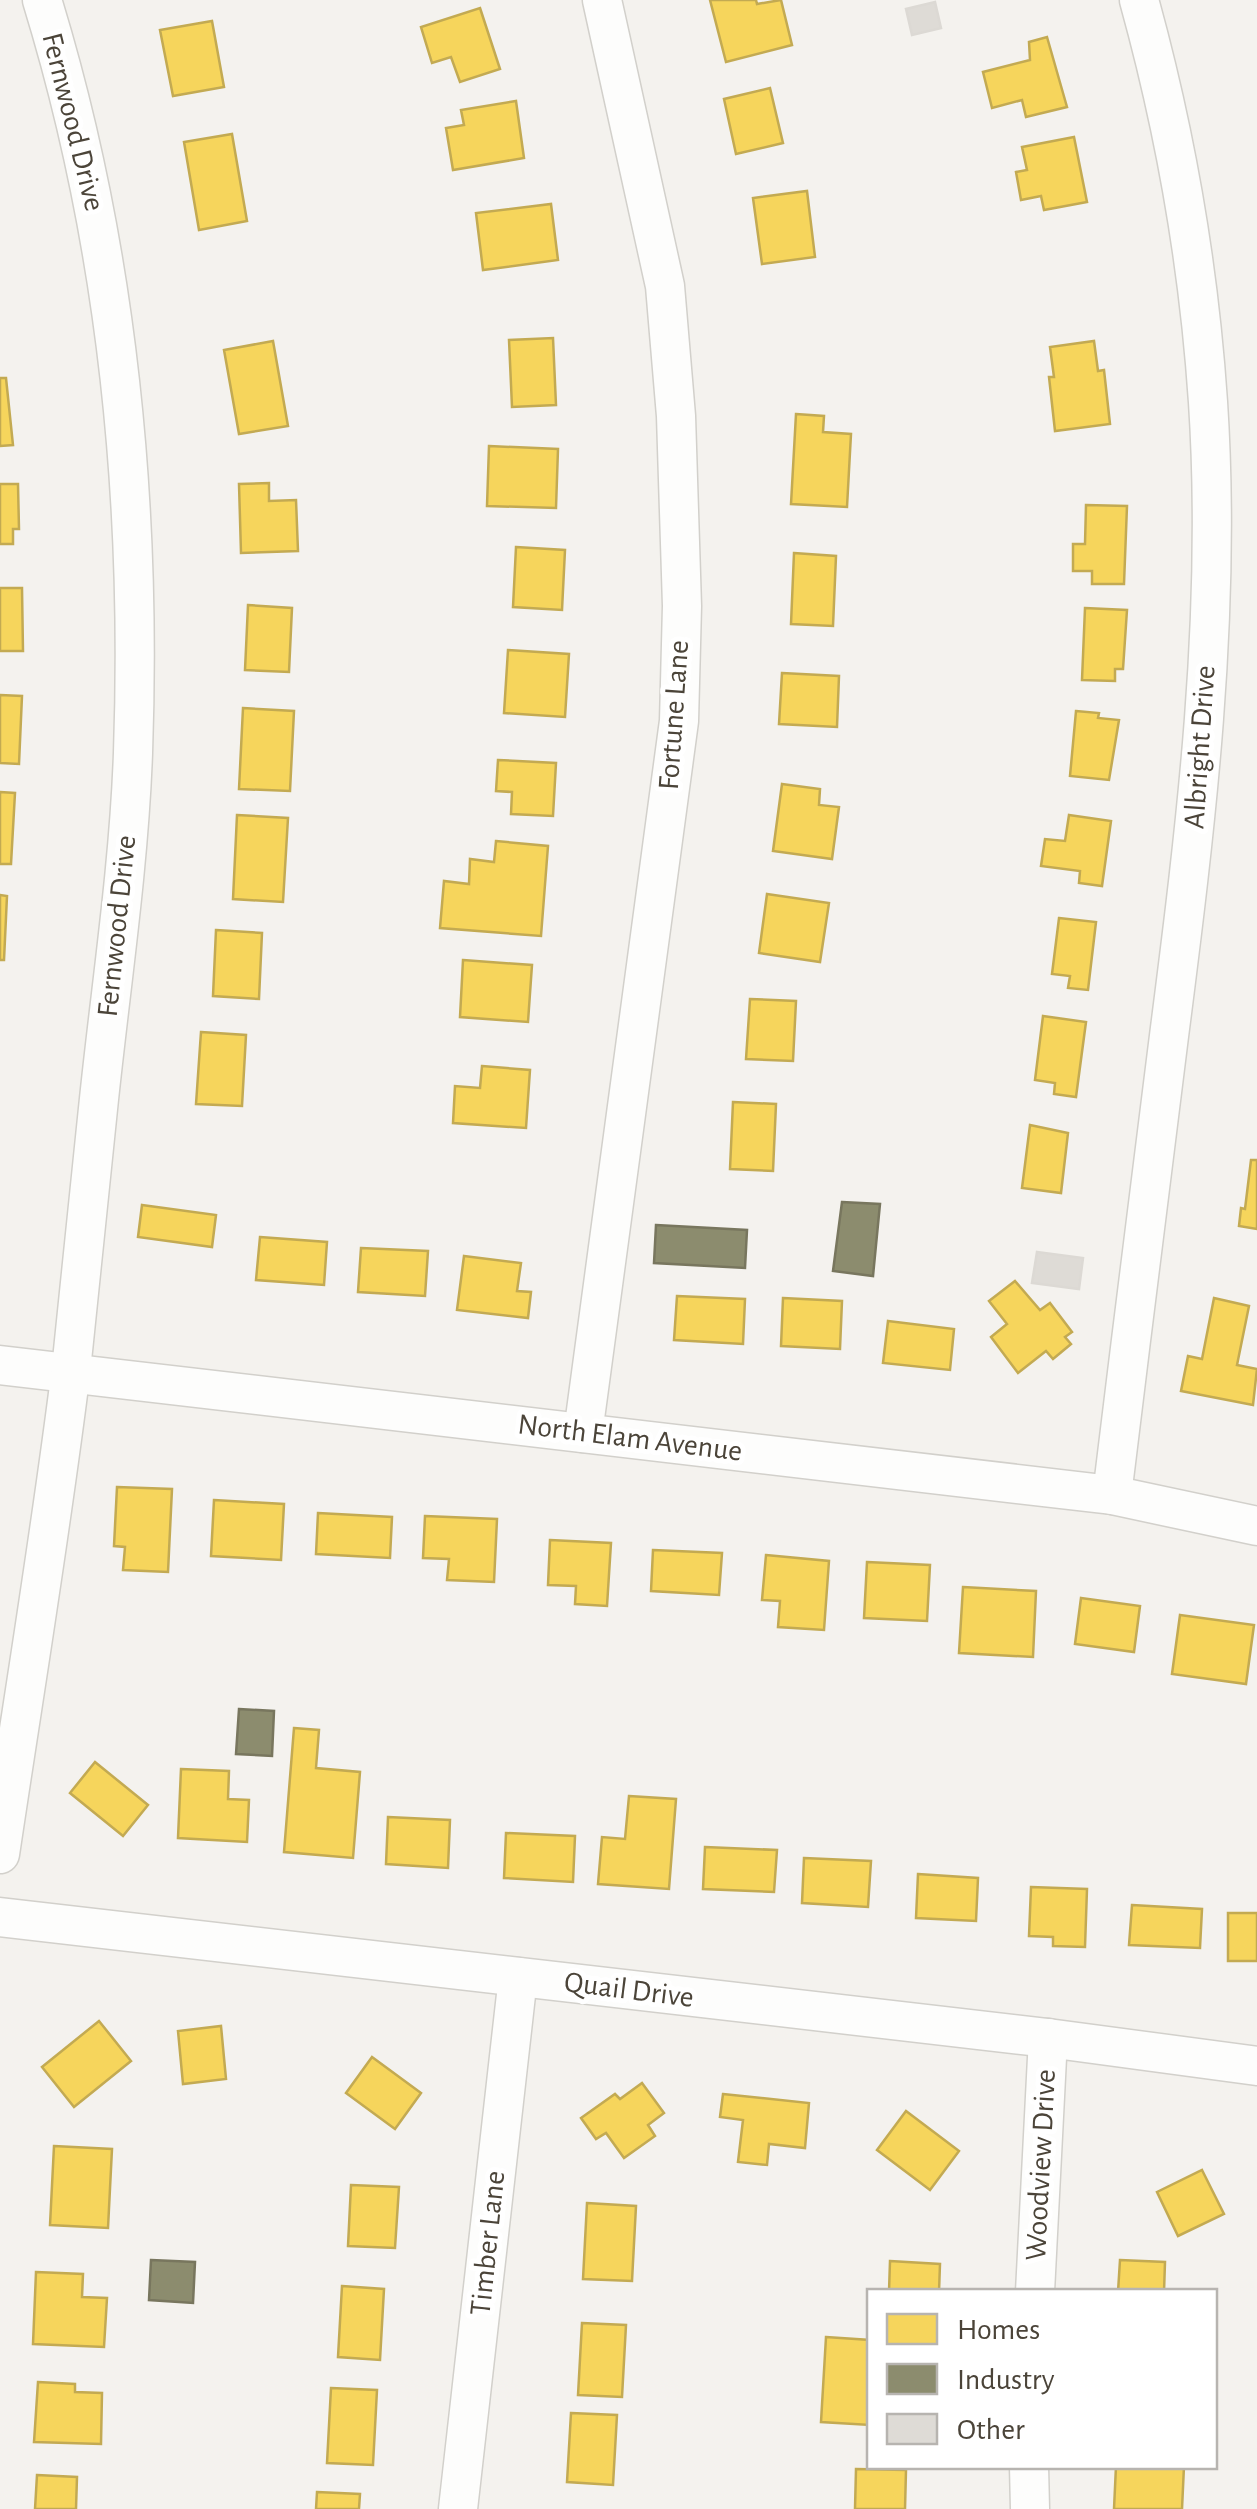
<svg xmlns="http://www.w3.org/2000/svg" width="1257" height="2509" viewBox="0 0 1257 2509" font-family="'Alegreya Sans',sans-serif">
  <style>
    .homes { fill: #f6d55c; stroke: #c3aa52; stroke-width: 2.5 }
    .industry { fill: #8c8c6e; stroke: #78765e; stroke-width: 2.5 }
    .building { fill: #dedbd6; stroke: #dcd9d4; stroke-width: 2.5 }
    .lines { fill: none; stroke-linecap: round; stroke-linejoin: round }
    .minor-casing { stroke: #d2d0cb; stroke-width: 41 }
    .minor { stroke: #fdfdfc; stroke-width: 38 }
    .labels { text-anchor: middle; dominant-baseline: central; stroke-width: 10; stroke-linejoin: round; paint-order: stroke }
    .street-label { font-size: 30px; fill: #4b4439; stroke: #fff }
  </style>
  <rect width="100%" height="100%" fill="#f4f2ee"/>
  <g class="homes">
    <path d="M710,0H756L757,4L781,0L792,45L726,62Z"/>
    <path d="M480,8L500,69L460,82L451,57L432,63L421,27Z"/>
    <path d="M212,21L224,87L173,96L160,30Z"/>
    <path d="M1047,37L1067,107L1026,117L1022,100L992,108L983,72L1030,60L1029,42Z"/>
    <path d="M770,88L783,143L736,154L724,99Z"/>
    <path d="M516,101L524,158L453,170L446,128L464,125L461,110Z"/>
    <path d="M232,134L247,221L199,230L184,142Z"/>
    <path d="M1074,137L1087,202L1044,210L1041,196L1021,200L1016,172L1027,170L1022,147Z"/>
    <path d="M807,191L815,257L762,264L753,198Z"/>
    <path d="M551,204L558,260L483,270L476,213Z"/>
    <path d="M553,338L556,405L512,407L509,340Z"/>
    <path d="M273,341L288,426L239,434L224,350Z"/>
    <path d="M1094,341L1098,371L1104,370L1110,424L1055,431L1049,377H1054L1050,347Z"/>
    <path d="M0,378H6L13,445L0,446Z"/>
    <path d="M796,414L824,416L823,432L851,434L847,507L791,504Z"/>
    <path d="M489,446L558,449L556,508L487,506Z"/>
    <path d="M269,483V501L296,500L298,551L241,553L239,484Z"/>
    <path d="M0,484H18L19,529H13V544H0Z"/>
    <path d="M1086,505L1127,506L1124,584H1092V571H1073V544H1085Z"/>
    <path d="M516,547L565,550L562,610L513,607Z"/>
    <path d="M794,553L836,556L833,626L791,624Z"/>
    <path d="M0,588H22L23,651H0Z"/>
    <path d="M248,605L292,608L289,672L245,670Z"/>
    <path d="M1085,608L1127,610L1123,669H1115V681L1082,680Z"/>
    <path d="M508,650L569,654L565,717L504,713Z"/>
    <path d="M782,673L839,676L837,727L779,724Z"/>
    <path d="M0,695L22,696L19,764L0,763Z"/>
    <path d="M243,708L294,711L290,791L239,789Z"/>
    <path d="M1076,711L1099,713L1098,718L1119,720L1109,780L1070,776Z"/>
    <path d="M498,760L556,763L553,816L511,814L512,792L496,791Z"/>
    <path d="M782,784L820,789L819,805L839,807L832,859L773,851Z"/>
    <path d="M0,792L15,793L11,864H0Z"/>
    <path d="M237,815L288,818L283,902L233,899Z"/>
    <path d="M1069,815L1111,821L1102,886L1079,883L1080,871L1041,866L1045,839L1065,841Z"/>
    <path d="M496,841L548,846L541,936L440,928L444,881L469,884L470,859L494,862Z"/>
    <path d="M767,894L829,903L820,962L759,953Z"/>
    <path d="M0,895L7,896L4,960H0Z"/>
    <path d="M1059,918L1096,922L1088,990L1068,988L1070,976L1052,974Z"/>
    <path d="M216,930L262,933L259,999L213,996Z"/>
    <path d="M463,960L532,965L528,1022L460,1017Z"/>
    <path d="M750,999L796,1001L793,1061L746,1059Z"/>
    <path d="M1043,1016L1086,1022L1076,1097L1054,1094L1055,1083L1035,1080Z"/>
    <path d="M201,1032L246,1035L242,1106L196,1104Z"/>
    <path d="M482,1066L530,1070L526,1128L453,1123L455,1086L480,1088Z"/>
    <path d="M733,1102L776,1104L773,1171L730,1169Z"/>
    <path d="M1030,1125L1068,1133L1061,1193L1022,1188Z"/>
    <path d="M1251,1160H1257V1229L1239,1226L1241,1208L1245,1209Z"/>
    <path d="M142,1205L216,1215L212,1247L138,1237Z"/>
    <path d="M260,1237L327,1242L324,1285L256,1280Z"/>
    <path d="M361,1248L428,1251L425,1296L358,1292Z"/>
    <path d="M464,1256L521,1263L517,1291L531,1292L528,1318L457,1310Z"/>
    <path d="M1015,1281L1040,1310L1050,1303L1072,1332L1065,1337L1071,1344L1053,1359L1046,1351L1018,1373L991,1337L1007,1324L989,1301Z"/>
    <path d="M677,1296L745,1299L743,1344L674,1340Z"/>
    <path d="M783,1298L842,1301L840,1349L781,1346Z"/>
    <path d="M1214,1298L1249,1306L1237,1365L1257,1369L1253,1405L1181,1391L1188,1356L1202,1359Z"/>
    <path d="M888,1321L954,1329L950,1370L883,1363Z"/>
    <path d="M117,1487L172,1489L168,1572L123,1570L125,1547L114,1546Z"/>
    <path d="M214,1500L284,1504L281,1560L211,1556Z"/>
    <path d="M318,1513L392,1517L390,1558L316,1554Z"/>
    <path d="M425,1516L497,1519L494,1582L447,1580L449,1559L423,1558Z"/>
    <path d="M550,1540L611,1543L607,1606L575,1604L576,1586L548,1585Z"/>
    <path d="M653,1550L722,1553L719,1595L651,1591Z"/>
    <path d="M766,1555L829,1561L824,1630L778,1627L780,1601L762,1600Z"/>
    <path d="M867,1562L930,1565L927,1621L864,1618Z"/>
    <path d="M963,1587L1036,1591L1033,1657L959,1653Z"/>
    <path d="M1081,1598L1140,1606L1134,1652L1075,1644Z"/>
    <path d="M1180,1615L1254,1625L1246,1684L1172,1674Z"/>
    <path d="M294,1728L319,1730L316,1768L360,1772L353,1858L284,1852Z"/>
    <path d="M95,1762L148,1805L123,1836L70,1793Z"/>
    <path d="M181,1769L229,1771L228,1799L249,1800L247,1842L178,1838Z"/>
    <path d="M629,1796L676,1799L669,1889L598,1884L602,1837L625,1839Z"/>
    <path d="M388,1817L450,1820L448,1868L386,1864Z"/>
    <path d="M506,1833L575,1836L573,1882L504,1878Z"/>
    <path d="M705,1847L777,1850L774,1892L703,1889Z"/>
    <path d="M804,1858L871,1861L868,1907L802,1903Z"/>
    <path d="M918,1874L978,1878L976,1921L916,1918Z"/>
    <path d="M1031,1887L1087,1889L1085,1947L1053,1946V1937L1029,1936Z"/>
    <path d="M1132,1905L1202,1909L1200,1948L1129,1945Z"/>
    <rect x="1228" y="1913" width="29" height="48"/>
    <path d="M99,2021L131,2061L74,2107L42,2067Z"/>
    <path d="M221,2026L226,2079L183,2084L178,2031Z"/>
    <path d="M372,2057L421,2093L395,2129L346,2093Z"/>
    <path d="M642,2083L664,2113L648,2125L655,2136L624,2158L606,2133L596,2139L581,2118L615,2094L620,2099Z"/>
    <path d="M723,2094L809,2103L805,2148L769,2144L767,2165L738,2162L743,2120L720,2117Z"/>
    <path d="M906,2111L959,2151L930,2190L877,2150Z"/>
    <path d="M54,2146L112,2149L108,2228L50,2225Z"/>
    <path d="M1202,2170L1224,2214L1178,2236L1157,2192Z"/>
    <path d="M351,2185L399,2187L395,2248L348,2246Z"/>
    <path d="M587,2203L636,2206L632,2281L583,2279Z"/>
    <path d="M1120,2260L1165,2262L1164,2292H1118Z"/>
    <path d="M890,2261L940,2264L939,2292H889Z"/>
    <path d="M36,2272L83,2274L82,2297L107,2298L104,2347L33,2344Z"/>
    <path d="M342,2286L384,2289L380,2360L338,2357Z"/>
    <path d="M582,2323L626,2325L622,2397L578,2395Z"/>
    <path d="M826,2337L870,2340V2425L821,2422Z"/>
    <path d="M38,2382L75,2384V2392L102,2393L101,2444L34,2442Z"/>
    <path d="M331,2388L377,2390L373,2465L327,2463Z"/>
    <path d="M571,2413L617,2415L613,2485L567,2482Z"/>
    <path d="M1116,2466H1184L1182,2509H1114Z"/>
    <path d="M856,2469L906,2470L905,2509H855Z"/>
    <path d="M37,2475L77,2477L76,2509H35Z"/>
    <path d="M317,2492L360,2494L359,2509H316Z"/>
  </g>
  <g class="industry">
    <path d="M842,1202L880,1204L873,1276L833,1271Z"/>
    <path d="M656,1225L747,1230L745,1268L654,1263Z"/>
    <path d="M239,1709L274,1711L272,1756L236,1754Z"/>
    <path d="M151,2260L195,2262L193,2303L149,2300Z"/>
  </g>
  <g class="building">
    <path d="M935,2L941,28L912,35L906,9Z"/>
    <path d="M1037,1252L1083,1258L1079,1289L1032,1283Z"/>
  </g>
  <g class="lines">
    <defs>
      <g id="minor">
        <path d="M0,1365L1112,1495L1257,1526"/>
        <path d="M583,1433L679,721L682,606L676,416L665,286L602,0"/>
        <path d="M1112,1495C1131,1342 1149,1189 1169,1036C1196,826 1222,615 1208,402C1199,268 1175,130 1139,0"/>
        <path d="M0,1854C24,1693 51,1532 71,1370C81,1280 89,1189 99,1099C111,985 129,867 133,753C142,498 117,244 42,0"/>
        <path d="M0,1917L1048,2038L1257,2066"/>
        <path d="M1035,2292L1048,2038"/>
        <path d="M1029,2466L1030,2509"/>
        <path d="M458,2509L518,1977"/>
      </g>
    </defs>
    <use href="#minor" class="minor-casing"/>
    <use href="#minor" class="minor"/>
  </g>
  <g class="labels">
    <g class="street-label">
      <text transform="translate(73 122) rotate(76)">Fernwood Drive</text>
      <text transform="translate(674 715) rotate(-86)">Fortune Lane</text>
      <text transform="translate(1200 747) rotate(-86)">Albright Drive</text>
      <text transform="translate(117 926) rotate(-84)">Fernwood Drive</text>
      <text transform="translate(630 1438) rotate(7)">North Elam Avenue</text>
      <text transform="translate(629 1990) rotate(7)">Quail Drive</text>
      <text transform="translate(1041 2165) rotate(-87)">Woodview Drive</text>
      <text transform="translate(488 2243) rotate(-84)">Timber Lane</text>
    </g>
  </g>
  <rect x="867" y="2289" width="350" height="180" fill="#ffffff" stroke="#b7b4b0" stroke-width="2.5"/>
  <rect x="887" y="2314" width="50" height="30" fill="#f6d55c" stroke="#b7b4b0" stroke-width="2.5"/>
  <text x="957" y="2339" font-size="30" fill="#4b4439">Homes</text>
  <rect x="887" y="2364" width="50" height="30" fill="#8c8c6e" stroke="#b7b4b0" stroke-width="2.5"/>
  <text x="957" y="2389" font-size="30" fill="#4b4439">Industry</text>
  <rect x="887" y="2414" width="50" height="30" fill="#dedbd6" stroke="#b7b4b0" stroke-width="2.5"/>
  <text x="957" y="2439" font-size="30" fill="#4b4439">Other</text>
</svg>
